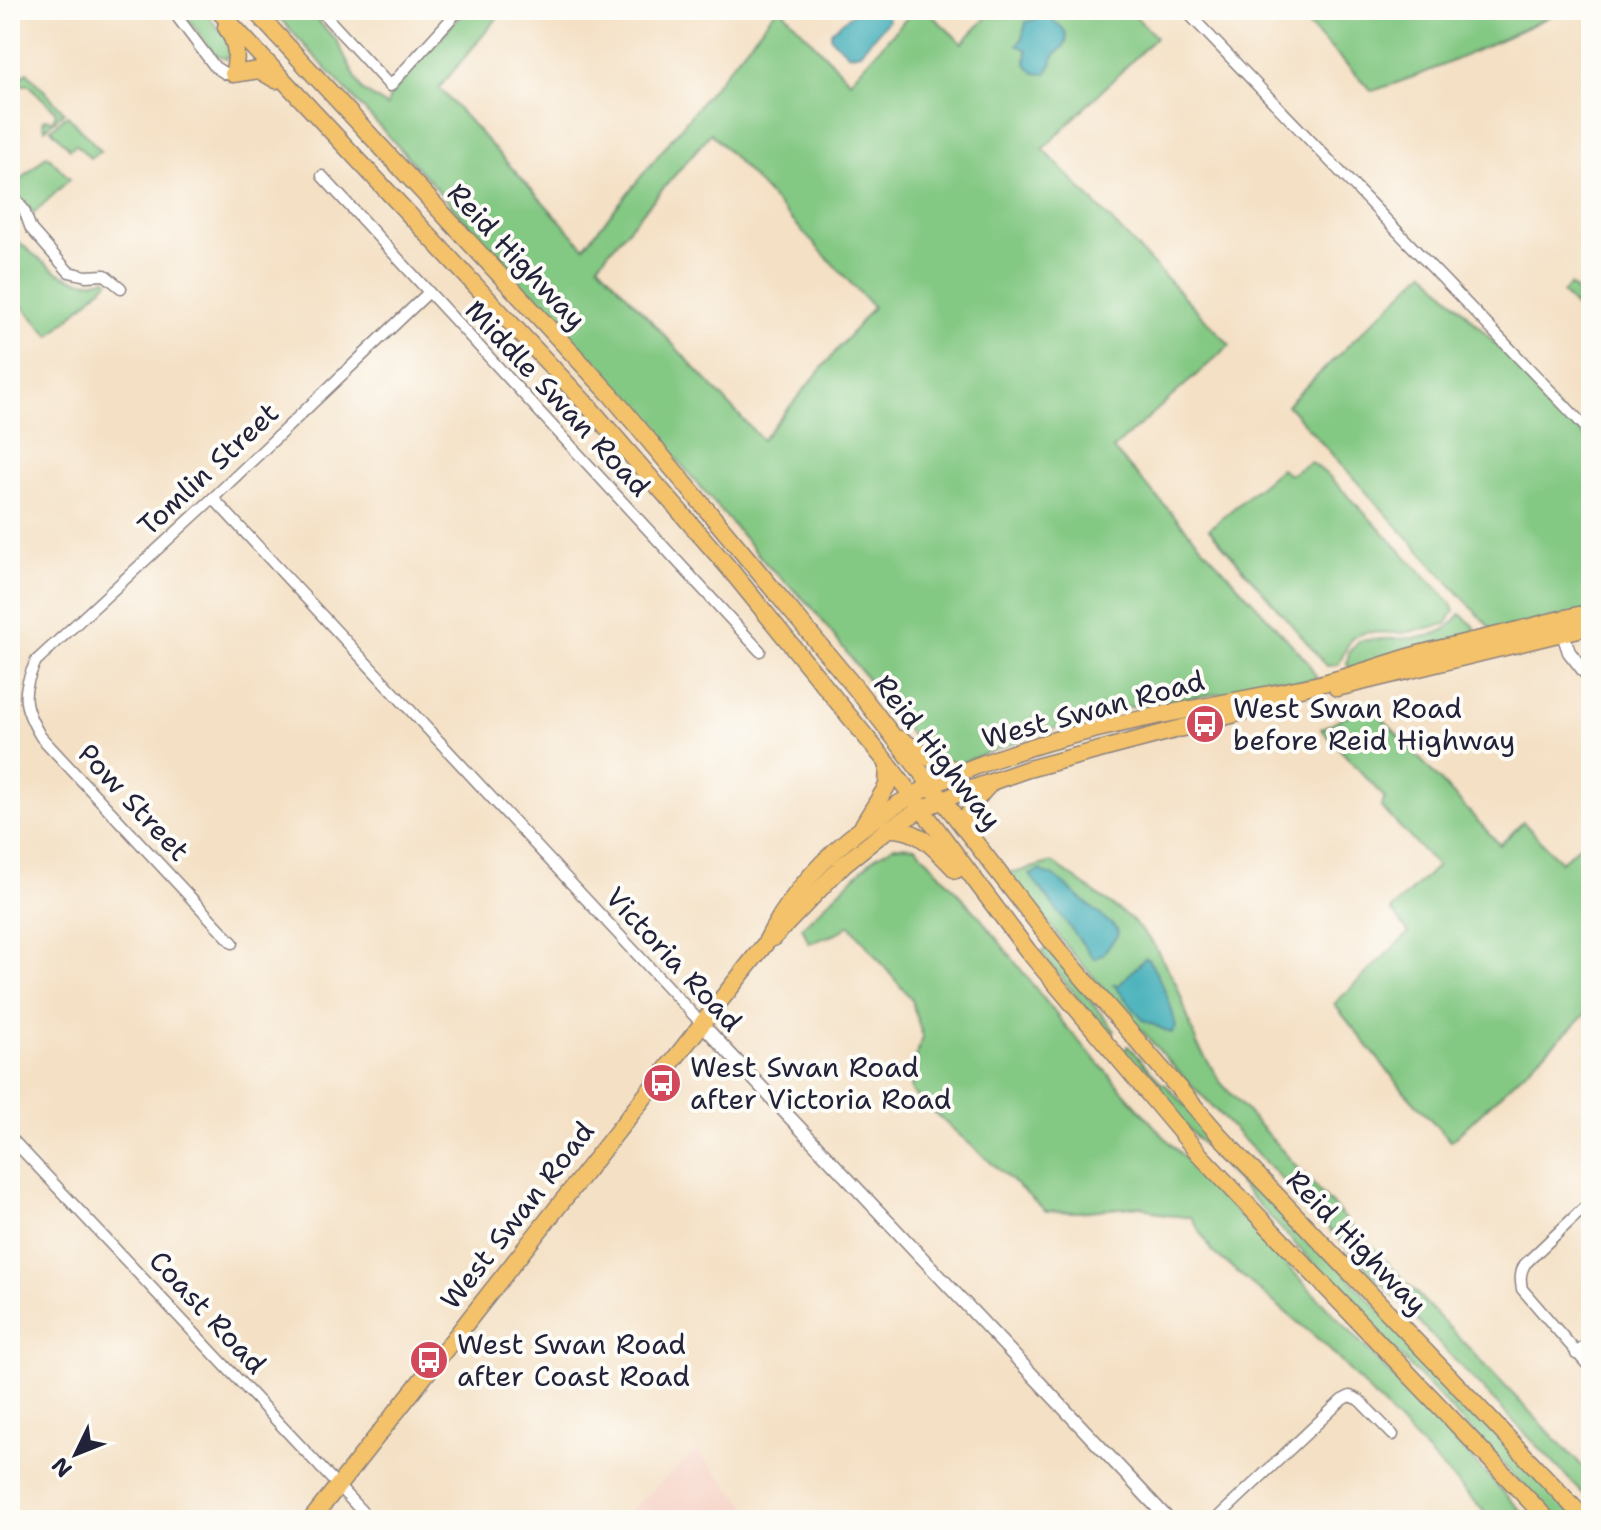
<svg xmlns="http://www.w3.org/2000/svg" width="1601" height="1530" viewBox="0 0 1601 1530" font-family="'Shantell Sans',sans-serif">
  <style>
    .built { fill: #f6d1c5 }
    .green { fill: #83c883; stroke: #52755f; stroke-width: 2; fill-rule: evenodd }
    .water { fill: #39aab5; stroke: #2e6678; stroke-width: 2 }
    .lines { fill: none; stroke-linecap: round; stroke-linejoin: round }
    .minor-casing { stroke: #8b8180; stroke-width: 13 }
    .tertiary-casing { stroke: #8b8180; stroke-width: 15 }
    .primary-casing { stroke: #8b8180; stroke-width: 19 }
    .trunk-casing { stroke: #8b8180; stroke-width: 19 }
    .minor { stroke: #fff; stroke-width: 10 }
    .tertiary { stroke: #fff; stroke-width: 12 }
    .primary { stroke: #f3c26a; stroke-width: 16 }
    .trunk { stroke: #f3c26a; stroke-width: 16 }
    .labels { text-anchor: middle; dominant-baseline: central; stroke-width: 8; stroke-linejoin: round; paint-order: stroke }
    .street-label { font-size: 28px; fill: #22223b; stroke: #fdfcf7 }
    .poi-label { font-size: 28px; fill: #22223b; stroke: #fdfcf7; text-anchor: start }
  </style>
  <rect width="100%" height="100%" fill="#fdfcf7"/>
  <filter id="ink" filterUnits="userSpaceOnUse"><feTurbulence type="fractalNoise" baseFrequency=".0125" numOctaves="2"/><feDisplacementMap in="SourceGraphic" scale="16" xChannelSelector="R" yChannelSelector="G"/><feConvolveMatrix kernelMatrix="1 2 1 2 8 2 1 2 1" color-interpolation-filters="sRGB"/></filter>
  <filter id="wash" filterUnits="userSpaceOnUse"><feTurbulence type="fractalNoise" baseFrequency=".006" numOctaves="4" result="noise"/><feDisplacementMap in="SourceGraphic" scale="32" xChannelSelector="R" yChannelSelector="G"/><feGaussianBlur stdDeviation="1.8" result="paint"/><feColorMatrix in="noise" values="0 0 0 0 0 0 0 0 0 0 0 0 0 0 0 0 0 1.4 0 .05"/><feComposite in="paint" operator="in"/></filter>
  <g filter="url(#wash)">
    <rect width="100%" height="100%" fill="#f4e0c4"/>
    <path class="built" d="M696,1451L760,1520H619Z"/>
    <g class="green">
      <path d="M182,10H203L227,39L231,49L226,59L215,55Z"/>
      <path d="M272,10H308L337,41L362,90L387,106L390,96L465,10H504L439,88L584,247L776,10H782L850,81L914,10H926L962,43L987,17L1131,12L1156,37L1043,149L1230,345L1113,449L1308,662L1317,679L1103,711L960,763H950L924,748L904,727L810,605L768,566L644,421L532,300L431,182ZM711,133L873,307L762,440L598,264Z"/>
      <path d="M1294,10H1564C1501,39 1438,71 1372,91Z"/>
      <path d="M27,72L64,112L45,129L43,122L45,119L53,120L56,112C48,102 36,95 30,85H19L16,82Z"/>
      <path d="M67,115L101,151L90,158L76,144L70,149L51,129Z"/>
      <path d="M47,155L70,179L34,213L11,189Z"/>
      <path d="M19,242C42,262 73,292 106,278L109,281L50,336L10,293V250Z"/>
      <path d="M1425,271L1591,443V610L1493,631L1287,405Z"/>
      <path d="M1570,285L1591,307V324L1562,293Z"/>
      <path d="M1311,462L1330,477L1450,602L1454,611L1446,624L1403,633L1367,632L1352,637L1338,665L1327,666L1209,529L1281,468L1289,475Z"/>
      <path d="M1460,614L1473,625L1478,634L1350,668L1347,664L1349,652L1359,641C1392,634 1439,649 1460,614Z"/>
      <path d="M1369,704L1500,845L1523,822L1561,862L1591,834V1009L1451,1141L1404,1091L1334,1004L1409,933L1391,910L1437,866L1381,807L1385,798L1321,729Z"/>
      <path d="M894,846L916,847L978,915L1063,1023L1156,1128L1530,1520H1492L1324,1344L1212,1251L1191,1217L1164,1215L1141,1206L1078,1212L1046,1211L922,1102L911,1090L916,1055L923,1038L911,999L850,925L836,934L809,943L802,927L874,858Z"/>
      <path d="M1052,862L1131,919L1152,942L1176,983L1197,1044L1221,1083L1318,1190L1591,1476V1502L1176,1069L1072,953L1008,872L1021,871Z"/>
      <path d="M1047,948L1115,1031L1109,1037L1041,952Z"/>
      <path d="M1128,1046L1162,1084H1165L1578,1520H1556L1358,1312L1158,1096L1123,1052Z"/>
    </g>
    <g class="water">
      <path d="M877,10L887,15L888,21L860,52L849,55L831,38V31L855,12Z"/>
      <path d="M1047,16C1057,24 1073,31 1064,46C1061,50 1057,52 1054,56C1051,62 1051,67 1046,74L1034,73L1026,64L1027,50L1017,45L1022,39L1026,22Z"/>
      <path d="M1041,870L1048,875H1053L1117,929L1118,934L1102,955L1094,959L1030,875Z"/>
      <path d="M1145,958L1148,959C1161,980 1172,1003 1176,1028L1171,1033L1143,1020L1113,984L1119,985Z"/>
    </g>
  </g>
  <g filter="url(#ink)">
    <g class="lines">
      <defs>
        <g id="minor">
          <path d="M172,10L215,67L226,74H233"/>
          <path d="M320,10L390,86L459,10"/>
          <path d="M1185,10L1591,433"/>
          <path d="M322,176L760,651"/>
          <path d="M10,191L24,210L31,229L69,272L86,276L105,275L121,288"/>
          <path d="M213,498L701,1023"/>
          <path d="M233,943L41,737C23,707 20,694 36,661L213,498L428,293"/>
          <path d="M10,1137L370,1520"/>
          <path d="M1591,1201L1525,1264C1520,1272 1520,1279 1522,1289L1591,1369"/>
          <path d="M1576,1354L1591,1340"/>
          <path d="M1215,1520L1342,1400L1350,1396L1359,1400L1393,1435"/>
        </g>
        <g id="tertiary">
          <path d="M1561,628L1569,652L1591,680"/>
          <path d="M701,1023L1169,1520"/>
        </g>
        <g id="primary">
          <path d="M1337,688L1591,626"/>
          <path d="M773,938L844,864L888,829L922,809L957,794L1028,769L1284,701"/>
          <path d="M311,1520L765,944C863,746 1123,726 1315,685C1346,678 1377,667 1408,657C1443,647 1479,640 1514,631C1540,625 1565,617 1591,613"/>
        </g>
        <g id="trunk">
          <path d="M218,10L590,408L728,567L888,764L1028,951L1200,1155L1548,1520"/>
          <path d="M254,10L611,395L858,691L1057,948L1220,1136L1586,1520"/>
          <path d="M226,27C237,44 238,55 233,74L259,70L276,80"/>
          <path d="M900,739L941,765L961,771"/>
          <path d="M863,825L887,786L888,764"/>
          <path d="M888,829C919,827 936,850 956,870"/>
          <path d="M968,833C965,809 976,799 992,782"/>
        </g>
      </defs>
      <use href="#minor" class="minor-casing"/>
      <use href="#tertiary" class="tertiary-casing"/>
      <use href="#primary" class="primary-casing"/>
      <use href="#trunk" class="trunk-casing"/>
      <use href="#minor" class="minor"/>
      <use href="#tertiary" class="tertiary"/>
      <use href="#primary" class="primary"/>
      <use href="#trunk" class="trunk"/>
    </g>
  </g>
  <defs>
    <symbol id="bus-disc" viewBox="-11 -11 22 22"><circle r="9.5" fill="#d1495b" stroke="#fdfcf7"/><path d="M-5-6H5V4H4V6H2V4H-2V6H-4V4H-5ZM-3.5-4V0h7V-4ZM-3.5 1.2v1.5H-2V1.2ZM2 1.2v1.5H3.5V1.2Z" fill="#fff"/></symbol>
  </defs>
  <g fill-rule="evenodd">
    <use href="#bus-disc" x="1183" y="702" width="44" height="44"/>
    <use href="#bus-disc" x="640" y="1061" width="44" height="44"/>
    <use href="#bus-disc" x="407" y="1338" width="44" height="44"/>
  </g>
  <g class="labels">
    <g class="street-label">
      <text transform="translate(517 256) rotate(47)">Reid Highway</text>
      <text transform="translate(558 398) rotate(47)">Middle Swan Road</text>
      <text transform="translate(208 469) rotate(-43)">Tomlin Street</text>
      <text transform="translate(1093 709) rotate(-15)">West Swan Road</text>
      <text transform="translate(938 752) rotate(52)">Reid Highway</text>
      <text transform="translate(134 802) rotate(47)">Pow Street</text>
      <text transform="translate(674 959) rotate(47)">Victoria Road</text>
      <text transform="translate(517 1215) rotate(-52)">West Swan Road</text>
      <text transform="translate(1357 1242) rotate(46)">Reid Highway</text>
      <text transform="translate(208 1312) rotate(47)">Coast Road</text>
    </g>
    <g class="poi-label">
      <text x="1233" y="708">West Swan Road<tspan x="1233" dy="32">before Reid Highway</tspan></text>
      <text x="690" y="1067">West Swan Road<tspan x="690" dy="32">after Victoria Road</tspan></text>
      <text x="457" y="1344">West Swan Road<tspan x="457" dy="32">after Coast Road</tspan></text>
    </g>
  </g>
  <rect width="1601" height="1530" fill="none" stroke="#fdfcf7" stroke-width="40"/>
  <g transform="translate(76 1454) rotate(227)" stroke="#fdfcf7" stroke-width="6" paint-order="stroke">
  <path d="M0-6L14 30L0 20L-14 30Z" fill="#22223b"/>
  <text y="-12" font-size="22" font-weight="bold" text-anchor="middle" fill="#22223b">N</text>
  </g>
</svg>
